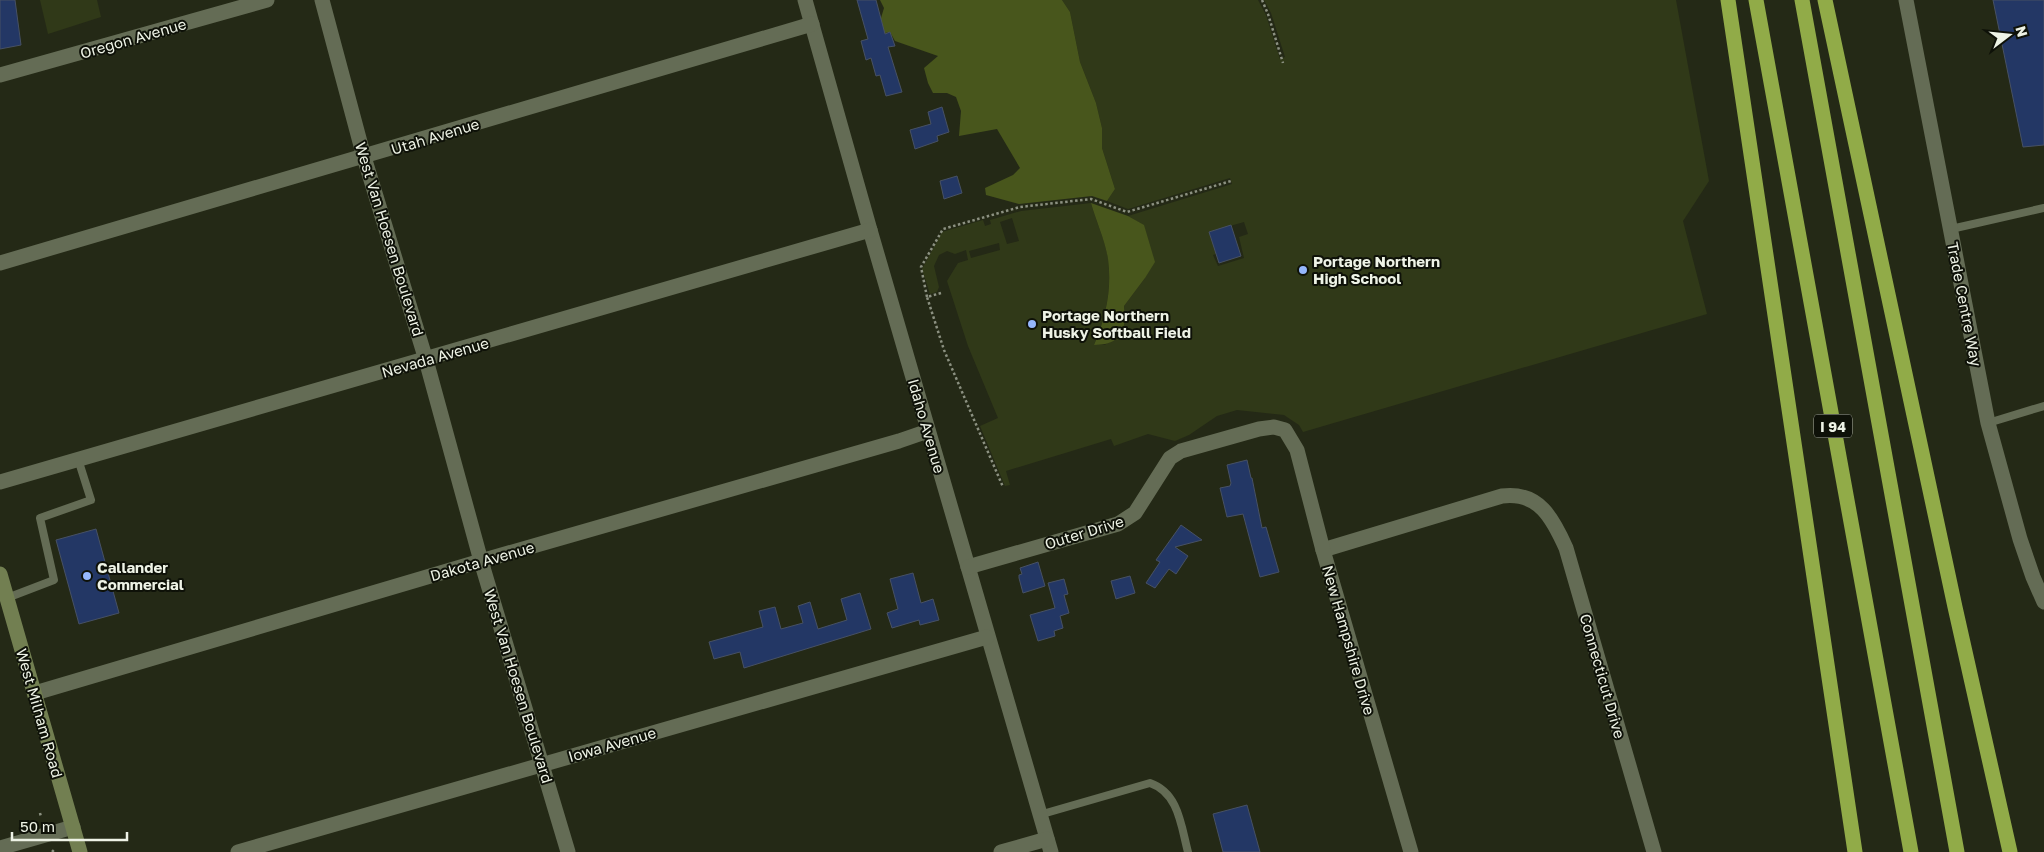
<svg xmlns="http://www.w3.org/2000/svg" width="2044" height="852" viewBox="0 0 2044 852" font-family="'Golos Text',sans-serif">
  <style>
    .green { fill: #303918; fill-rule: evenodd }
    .forest { fill: #48561c }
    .building { fill: #233765; stroke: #475164 }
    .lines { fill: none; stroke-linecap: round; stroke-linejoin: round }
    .path { stroke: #8c9181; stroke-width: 2.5; stroke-dasharray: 2.5 2.5; stroke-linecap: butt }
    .lane { stroke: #646c55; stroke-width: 8 }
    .street { stroke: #646c55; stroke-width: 15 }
    .secondary { stroke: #727f51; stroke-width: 15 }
    .highway { stroke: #91ab48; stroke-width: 15 }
    .poi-dot { fill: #95b7fd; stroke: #0e1108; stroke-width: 2 }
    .labels { text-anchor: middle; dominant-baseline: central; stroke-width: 4; stroke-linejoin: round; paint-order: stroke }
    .shield { fill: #0e1108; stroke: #abafa3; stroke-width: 1 }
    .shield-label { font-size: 14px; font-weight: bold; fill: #eef3e6 }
    .street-label { font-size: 15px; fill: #eef3e6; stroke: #0e1108 }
    .poi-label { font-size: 15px; font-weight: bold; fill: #eef3e6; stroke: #0e1108; text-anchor: start }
  </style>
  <rect width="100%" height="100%" fill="#242916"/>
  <g class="green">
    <path d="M40,0H97L101,17L48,34Z"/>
    <path d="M1062,0H1258L1266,15L1280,59L1285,57L1271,13L1264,0H1676L1709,181L1683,221L1707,314L1303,432L1299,425L1284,415L1237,410L1217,416L1189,435L1175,441L1148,434L1114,446L1111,439L1006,471L1010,485L1005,486L980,426L998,418L968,346L947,281L958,263L968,260L966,250L955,254L947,251L939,255L934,266L939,287L937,292L930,294L922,269L942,232L983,220L985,226L991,224L990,220L1021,211L1091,203C1096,221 1105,240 1108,258C1112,289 1106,317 1094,345H1105L1126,320L1124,306L1145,278L1144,226L1128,216L1232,184L1230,178L1128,209L1107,201L1115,189L1102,148V128L1096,103L1080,62L1070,12ZM1012,218L1019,241L1007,244L1000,222ZM1244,222L1248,234L1239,237L1244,258L1218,266L1213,255L1216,254L1209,232ZM999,243L1000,250L971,258L969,251Z"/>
  </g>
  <g class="forest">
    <path d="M880,0H1062L1070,12L1080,62L1096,103L1102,128V148L1115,189L1107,201L1092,196L1019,204L986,195L985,188L1013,175L1020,168L997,129L959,136L961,111L956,97L947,93H933L928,83L924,68L938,56L895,41L890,32L875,35L874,23L881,18L884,8Z"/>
    <path d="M1091,203L1128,216L1144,225L1155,262L1145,278L1124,306C1127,330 1121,345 1094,345C1106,317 1112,289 1108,259C1105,240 1096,221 1091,203Z"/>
  </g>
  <g class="building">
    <path d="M0,0H15L21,45L0,49Z"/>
    <path d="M857,0H876L885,34L890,32L895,46L888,47L902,92L886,96L880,75L876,76L871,58L866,60L861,41L868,39Z"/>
    <path d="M1993,0H2044V145L2023,147Z"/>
    <path d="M942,107L949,132L937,136L938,141L915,149L910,130L931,124L928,112Z"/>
    <path d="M957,176L962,193L944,199L940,181Z"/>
    <path d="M1231,225L1241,256L1219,263L1209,232Z"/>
    <path d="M1247,460L1251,478H1252L1262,528L1266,527L1279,572L1260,577L1243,514L1227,517L1220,488L1230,486L1231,483L1227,465Z"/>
    <path d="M1181,525L1202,540L1175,547L1188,556L1176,574L1169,569L1155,588L1146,583L1160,562L1156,560Z"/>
    <path d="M96,529L119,613L79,624L56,540Z"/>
    <path d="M1038,562L1045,586L1023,593L1019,578V575L1022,574L1020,568Z"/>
    <path d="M913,573L921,603L933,599L939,620L920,625L919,620L892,628L887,613L898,609L890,579Z"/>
    <path d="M1130,576L1135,593L1116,599L1111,581Z"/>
    <path d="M1064,579L1068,594L1064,595L1069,613L1060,616L1063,628L1054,631L1055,636L1038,641L1030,615L1055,608L1048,583Z"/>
    <path d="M860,593L871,629L744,668L740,652L714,659L709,642L763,627L759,611L775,607L781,629L803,623L798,606L810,602L818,629L847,620L841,599Z"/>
    <path d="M1247,805L1260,852H1223L1213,814Z"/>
  </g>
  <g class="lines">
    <g class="path">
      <path d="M1262,0L1268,14L1283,63"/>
      <path d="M941,293L927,297L944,350L1003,487"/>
      <path d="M927,297L921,267L943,229L1020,207L1091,199L1127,212L1231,181"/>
      <path d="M40,813L41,817"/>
      <path d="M52,852L54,850"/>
    </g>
    <g class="lane">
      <path d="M1951,229L2044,208"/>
      <path d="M1988,423L2044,406"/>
      <path d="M7,598L54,580L40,518L91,500L78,459"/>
      <path d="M1039,815L1150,783C1179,793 1181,826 1188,852"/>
    </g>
    <g class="street">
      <path d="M322,0L364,157L426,360L481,561L568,852"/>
      <path d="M805,0L870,230L1051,852"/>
      <path d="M1906,0L1988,423L2020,539L2033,577L2044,602"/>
      <path d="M0,75L267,0"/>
      <path d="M0,263L812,24"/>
      <path d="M0,482L870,230"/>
      <path d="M1323,550L1502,496C1539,491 1553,519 1566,548L1654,852"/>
      <path d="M968,567L1118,524L1135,513L1170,458L1181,451L1259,429L1274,427L1285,430L1297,450L1323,550L1411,852"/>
      <path d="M35,693L481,561L899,441L928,431"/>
      <path d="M0,848L73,827"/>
      <path d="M238,852L987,637"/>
      <path d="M1001,852L1047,839"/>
    </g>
    <path class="secondary" d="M0,574L80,852"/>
    <g class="highway">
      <path d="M1728,0L1855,852"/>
      <path d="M1756,0L1911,852"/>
      <path d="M1802,0L1957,852"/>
      <path d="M1825,0L1955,607L2010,852"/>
    </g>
  </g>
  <g class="poi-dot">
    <circle cx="1303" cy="270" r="5"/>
    <circle cx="1032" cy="324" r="5"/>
    <circle cx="87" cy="576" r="5"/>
  </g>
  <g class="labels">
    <rect class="shield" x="1814" y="414.5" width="38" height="23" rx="4"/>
    <g class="shield-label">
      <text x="1833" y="426">I 94</text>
    </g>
    <g class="street-label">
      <text transform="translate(133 38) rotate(-16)">Oregon Avenue</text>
      <text transform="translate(435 136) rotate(-17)">Utah Avenue</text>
      <text transform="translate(390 239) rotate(73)">West Van Hoesen Boulevard</text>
      <text transform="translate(1965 304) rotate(79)">Trade Centre Way</text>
      <text transform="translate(435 357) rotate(-16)">Nevada Avenue</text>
      <text transform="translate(927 426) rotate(74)">Idaho Avenue</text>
      <text transform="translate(1084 532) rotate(-17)">Outer Drive</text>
      <text transform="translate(482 561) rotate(-16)">Dakota Avenue</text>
      <text transform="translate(1349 640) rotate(74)">New Hampshire Drive</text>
      <text transform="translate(1603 676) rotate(74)">Connecticut Drive</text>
      <text transform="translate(519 686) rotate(73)">West Van Hoesen Boulevard</text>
      <text transform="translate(40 713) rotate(74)">West Milham Road</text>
      <text transform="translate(612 744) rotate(-16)">Iowa Avenue</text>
    </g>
    <g class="poi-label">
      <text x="1313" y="261">Portage Northern<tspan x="1313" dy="17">High School</tspan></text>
      <text x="1042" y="315">Portage Northern<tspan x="1042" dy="17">Husky Softball Field</tspan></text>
      <text x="97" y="567">Callander<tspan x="97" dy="17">Commercial</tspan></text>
    </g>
  </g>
  <g transform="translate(2009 35) rotate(74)" stroke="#0e1108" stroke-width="4" paint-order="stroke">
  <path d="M0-4L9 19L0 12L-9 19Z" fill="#eef3e6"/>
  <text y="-8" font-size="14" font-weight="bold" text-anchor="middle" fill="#eef3e6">N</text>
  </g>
  <path d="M12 832v8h115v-8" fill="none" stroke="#eef3e6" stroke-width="2.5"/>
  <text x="20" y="832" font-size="15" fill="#eef3e6" stroke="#0e1108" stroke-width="4" paint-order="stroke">50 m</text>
</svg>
